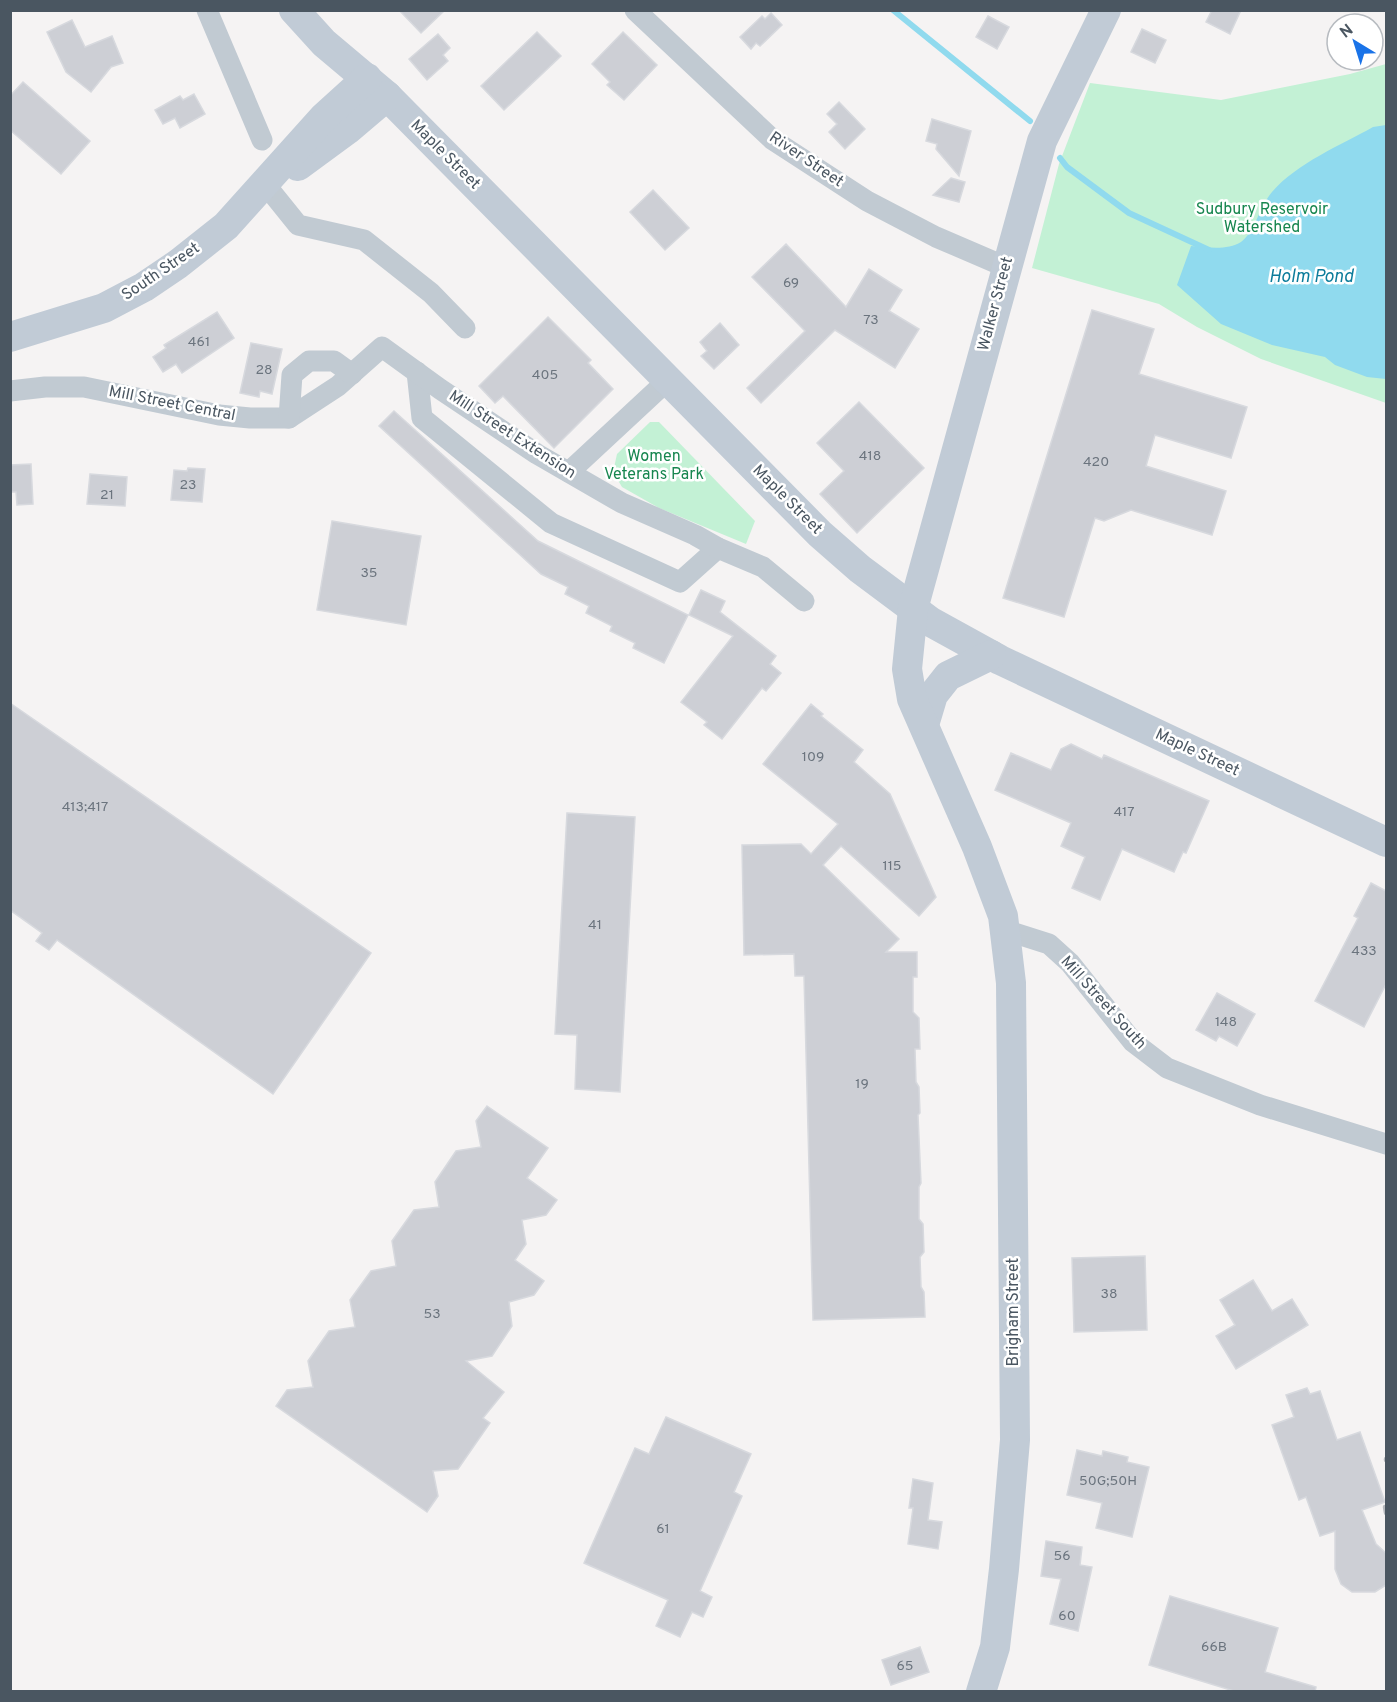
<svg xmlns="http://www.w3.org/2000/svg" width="1397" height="1702" viewBox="0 0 1397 1702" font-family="Overpass,sans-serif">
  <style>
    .green { fill: #c3f1d5 }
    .water { fill: #90daee }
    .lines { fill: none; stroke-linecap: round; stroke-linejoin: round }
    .stream { stroke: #90daee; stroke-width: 6 }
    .building { fill: #cdcfd5; stroke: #d7d9de; stroke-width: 1.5 }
    .street { stroke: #c1cad2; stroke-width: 21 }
    .secondary { stroke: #c1cbd6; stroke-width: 30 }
    .rail { stroke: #b5b8bd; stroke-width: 4.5 }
    .labels { text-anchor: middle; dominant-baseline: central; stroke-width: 5; stroke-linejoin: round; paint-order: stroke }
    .number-label { font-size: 14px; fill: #6b747e }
    .street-label { font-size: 16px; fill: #4a5661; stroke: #fff }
    .park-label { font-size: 16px; fill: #17864f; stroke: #fff }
    .water-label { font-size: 18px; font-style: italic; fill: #0c7c9b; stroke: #fff }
  </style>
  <rect width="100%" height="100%" fill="#f5f3f3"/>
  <g class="green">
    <path d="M1386,64V403L1261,359L1197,327L1159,304L1032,268L1059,164L1090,83L1221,100L1350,74Z"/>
    <path d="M650,422H659L755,521L746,544L659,508L622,487L613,472L617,454Z"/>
  </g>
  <path class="water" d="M1386,125V379L1367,377L1335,365L1325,357L1272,345L1221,324L1177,285L1191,246C1206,247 1227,251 1241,242C1254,233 1260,206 1272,192C1297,163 1341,145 1373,127Z"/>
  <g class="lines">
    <g class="stream">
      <path d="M893,10L1030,121"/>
      <path d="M1060,158L1067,167L1129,213L1209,250"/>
    </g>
  </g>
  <g class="building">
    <path d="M399,10H445L421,33Z"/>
    <path d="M1212,10H1241L1230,34L1206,22Z"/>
    <path d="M771,13L782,25L760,46L756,43L751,49L740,37L762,16L765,19Z"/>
    <path d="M988,16L1009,27L997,49L976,37Z"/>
    <path d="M72,20L85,47L112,36L123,63L111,67L91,92L66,72L47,32Z"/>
    <path d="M1142,29L1166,40L1155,63L1131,52Z"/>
    <path d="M537,32L561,56L504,110L481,86Z"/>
    <path d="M623,32L657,65L624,100L607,85L610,82L592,64Z"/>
    <path d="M438,34L450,48L443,55L448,61L427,80L409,59Z"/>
    <path d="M23,82L90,141L61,174L10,130V96Z"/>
    <path d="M194,94L205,114L180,128L175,118L163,124L155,110L180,96L183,100Z"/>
    <path d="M839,102L865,129L845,149L829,132L837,124L827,114Z"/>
    <path d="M932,119L971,131L959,176L936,149L937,144L926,141Z"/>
    <path d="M951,178L965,182L959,202L933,195Z"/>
    <path d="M653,190L689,228L665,250L630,212Z"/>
    <path d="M786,244L846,307L869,269L902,290L889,311L919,329L895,368L835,330L761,403L747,388L805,331L752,277Z"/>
    <path d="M1092,310L1154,329L1139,374L1247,407L1231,458L1155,435L1146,466L1226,491L1212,535L1131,510L1104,521L1095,518L1064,617L1003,598Z"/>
    <path d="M217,312L234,338L182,373L176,364L163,372L153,357L166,348L164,345Z"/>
    <path d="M548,317L591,360L588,363L613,389L554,448L503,396L495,403L479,386Z"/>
    <path d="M720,323L739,345L714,369L701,356L707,351L700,342Z"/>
    <path d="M251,343L282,349L272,394L260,391L259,397L240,393Z"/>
    <path d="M859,402L924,468L857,533L820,494L844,471L817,443Z"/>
    <path d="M394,411L538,541L688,615L664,663L633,648L635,643L610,631L612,626L586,613L589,606L565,594L568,587L541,574L379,426Z"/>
    <path d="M31,464L33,504L17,505L16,492H10V465Z"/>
    <path d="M188,468L205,469L202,502L171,500L174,470L187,471Z"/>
    <path d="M90,474L127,477L125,506L87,504Z"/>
    <path d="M332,521L421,536L406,625L317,610Z"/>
    <path d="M701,590L725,601L720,612L776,656L770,664L781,673L766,691L762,688L722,739L704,725L707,722L681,702L733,636L689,615Z"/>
    <path d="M10,703L371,953L273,1094L57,940L49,950L36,941L42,933L10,910Z"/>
    <path d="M811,704L823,714L821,716L863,750L854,762L890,794L936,897L919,916L841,846L823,865L899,939L886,952H917V977H913V1012L919,1018L920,1049H915L916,1082L919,1087L920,1113L918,1115L921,1183L919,1187V1219L923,1224L924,1252L920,1257L921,1287L924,1292L925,1317L813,1320L804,976H795L794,954L744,955L742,845L801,844L811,854L838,824L763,764Z"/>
    <path d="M1071,744L1102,759L1104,755L1209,801L1186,853L1183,852L1174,872L1122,849L1100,900L1072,888L1085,857L1061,846L1071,823L995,790L1011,753L1051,770L1061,749Z"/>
    <path d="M567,813L635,817L620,1092L575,1089L577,1035L555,1034Z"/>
    <path d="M1371,883L1386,891V984L1364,1027L1315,1001L1358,918L1354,916Z"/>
    <path d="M1217,993L1255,1014L1237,1046L1219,1036L1216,1041L1196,1030Z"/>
    <path d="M487,1106L548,1148L527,1178L557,1200L546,1215L522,1220L526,1244L515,1260L544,1281L534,1295L509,1302L512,1326L492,1356L466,1361L504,1392L483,1418L490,1423L458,1469L433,1471L438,1496L427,1512L276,1406L287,1390L313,1387L308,1361L329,1331L355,1327L350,1300L371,1271L396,1266L392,1241L414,1210L439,1207L435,1182L456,1151L481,1147L476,1121Z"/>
    <path d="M1145,1256L1147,1330L1074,1332L1072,1258Z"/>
    <path d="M1253,1280L1272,1311L1292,1299L1308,1325L1236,1369L1216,1336L1235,1325L1220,1300Z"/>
    <path d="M1307,1388L1310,1394L1320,1391L1337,1440L1360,1432L1385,1502L1362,1510L1376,1544L1386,1553V1585L1375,1592H1352L1341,1584L1335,1569V1531L1320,1536L1306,1497L1299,1500L1272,1425L1294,1417L1286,1395Z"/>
    <path d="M666,1417L751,1454L734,1492L742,1496L700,1591L712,1597L703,1617L692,1612L680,1637L656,1626L668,1600L584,1563L635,1448L649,1454Z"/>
    <path d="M1077,1450L1102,1456L1103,1451L1128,1457L1127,1462L1149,1467L1132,1537L1096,1528L1102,1503L1067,1495Z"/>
    <path d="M913,1479L933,1483L928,1520L942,1522L938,1549L908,1544L913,1508H909Z"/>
    <path d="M1046,1541L1082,1547L1080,1565L1092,1567L1078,1631L1050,1624L1061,1579L1041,1576Z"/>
    <path d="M1170,1596L1278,1628L1265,1672L1316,1687L1315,1692H1237L1149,1665Z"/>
    <path d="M920,1647L929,1672L891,1685L882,1660Z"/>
  </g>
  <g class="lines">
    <g class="street">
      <path d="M207,10L262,140"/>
      <path d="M635,10L773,140L867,201L936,237L1006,267"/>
      <path d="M269,189L298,225L364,240L431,293L465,328"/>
      <path d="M417,372L422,418L551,523L680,582L718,548"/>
      <path d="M10,391L45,387H84L219,415L250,418H289L338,386L382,347L440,389L537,454L622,503L695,535L718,548L763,567L804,601"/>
      <path d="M289,418L292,375L309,361H334L352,374"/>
      <path d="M569,472L668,380"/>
      <path d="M1005,930L1049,944L1070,963L1133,1042L1167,1068L1260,1105L1386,1144"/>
    </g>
    <g class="secondary">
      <path d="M294,10L324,43L387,96L820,534L860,569L931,622L1000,660L1386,842"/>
      <path d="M298,166L347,130L387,96"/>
      <path d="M10,337L104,308L144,287L178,264L226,226L324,117L367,78"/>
      <path d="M924,725L933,695L948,676L991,655"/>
      <path d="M981,1692L995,1647L1004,1569L1015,1440L1011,983L1003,916L977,847L912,699L907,669L913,609L1042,141L1106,10"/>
    </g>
    <g class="rail">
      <path d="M1386,1459V1460"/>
      <path d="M1385,1507L1386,1513"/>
    </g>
  </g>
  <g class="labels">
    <g class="number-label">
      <text x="791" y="283">69</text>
      <text x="871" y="320">73</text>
      <text x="199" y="342">461</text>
      <text x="264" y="370">28</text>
      <text x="545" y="375">405</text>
      <text x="870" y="456">418</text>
      <text x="1096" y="462">420</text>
      <text x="188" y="485">23</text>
      <text x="107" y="495">21</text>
      <text x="369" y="573">35</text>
      <text x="813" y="757">109</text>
      <text x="85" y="807">413;417</text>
      <text x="1124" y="812">417</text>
      <text x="892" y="866">115</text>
      <text x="595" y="925">41</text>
      <text x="1364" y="951">433</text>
      <text x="1226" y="1022">148</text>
      <text x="862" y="1084">19</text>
      <text x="1109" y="1294">38</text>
      <text x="432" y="1314">53</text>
      <text x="1108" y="1481">50G;50H</text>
      <text x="663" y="1529">61</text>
      <text x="1062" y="1556">56</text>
      <text x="1067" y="1616">60</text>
      <text x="1214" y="1647">66B</text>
      <text x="905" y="1666">65</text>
    </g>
    <g class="street-label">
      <text transform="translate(445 155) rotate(45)">Maple Street</text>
      <text transform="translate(806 160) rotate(34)">River Street</text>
      <text transform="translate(161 272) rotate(-34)">South Street</text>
      <text transform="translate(996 304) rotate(-75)">Walker Street</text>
      <text transform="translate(172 404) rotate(11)">Mill Street Central</text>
      <text transform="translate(512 435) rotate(33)">Mill Street Extension</text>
      <text transform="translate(787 500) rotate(45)">Maple Street</text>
      <text transform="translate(1197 753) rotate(25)">Maple Street</text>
      <text transform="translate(1103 1003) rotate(48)">Mill Street South</text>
      <text transform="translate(1014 1312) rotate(-90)">Brigham Street</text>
    </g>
    <g class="park-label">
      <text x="1262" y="210">Sudbury Reservoir<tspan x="1262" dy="18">Watershed</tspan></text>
      <text x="654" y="457">Women<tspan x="654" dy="18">Veterans Park</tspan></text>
    </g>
    <g class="water-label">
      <text x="1311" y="277">Holm Pond</text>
    </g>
  </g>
  <rect width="1397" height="1702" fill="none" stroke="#4a5661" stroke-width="24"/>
  <g transform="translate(1355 42) rotate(322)"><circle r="28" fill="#ffffff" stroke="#b7bbc0" stroke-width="1.5"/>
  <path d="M0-4.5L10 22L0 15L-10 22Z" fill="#1a73e8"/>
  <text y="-9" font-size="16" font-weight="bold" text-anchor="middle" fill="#4a5661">N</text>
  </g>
</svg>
